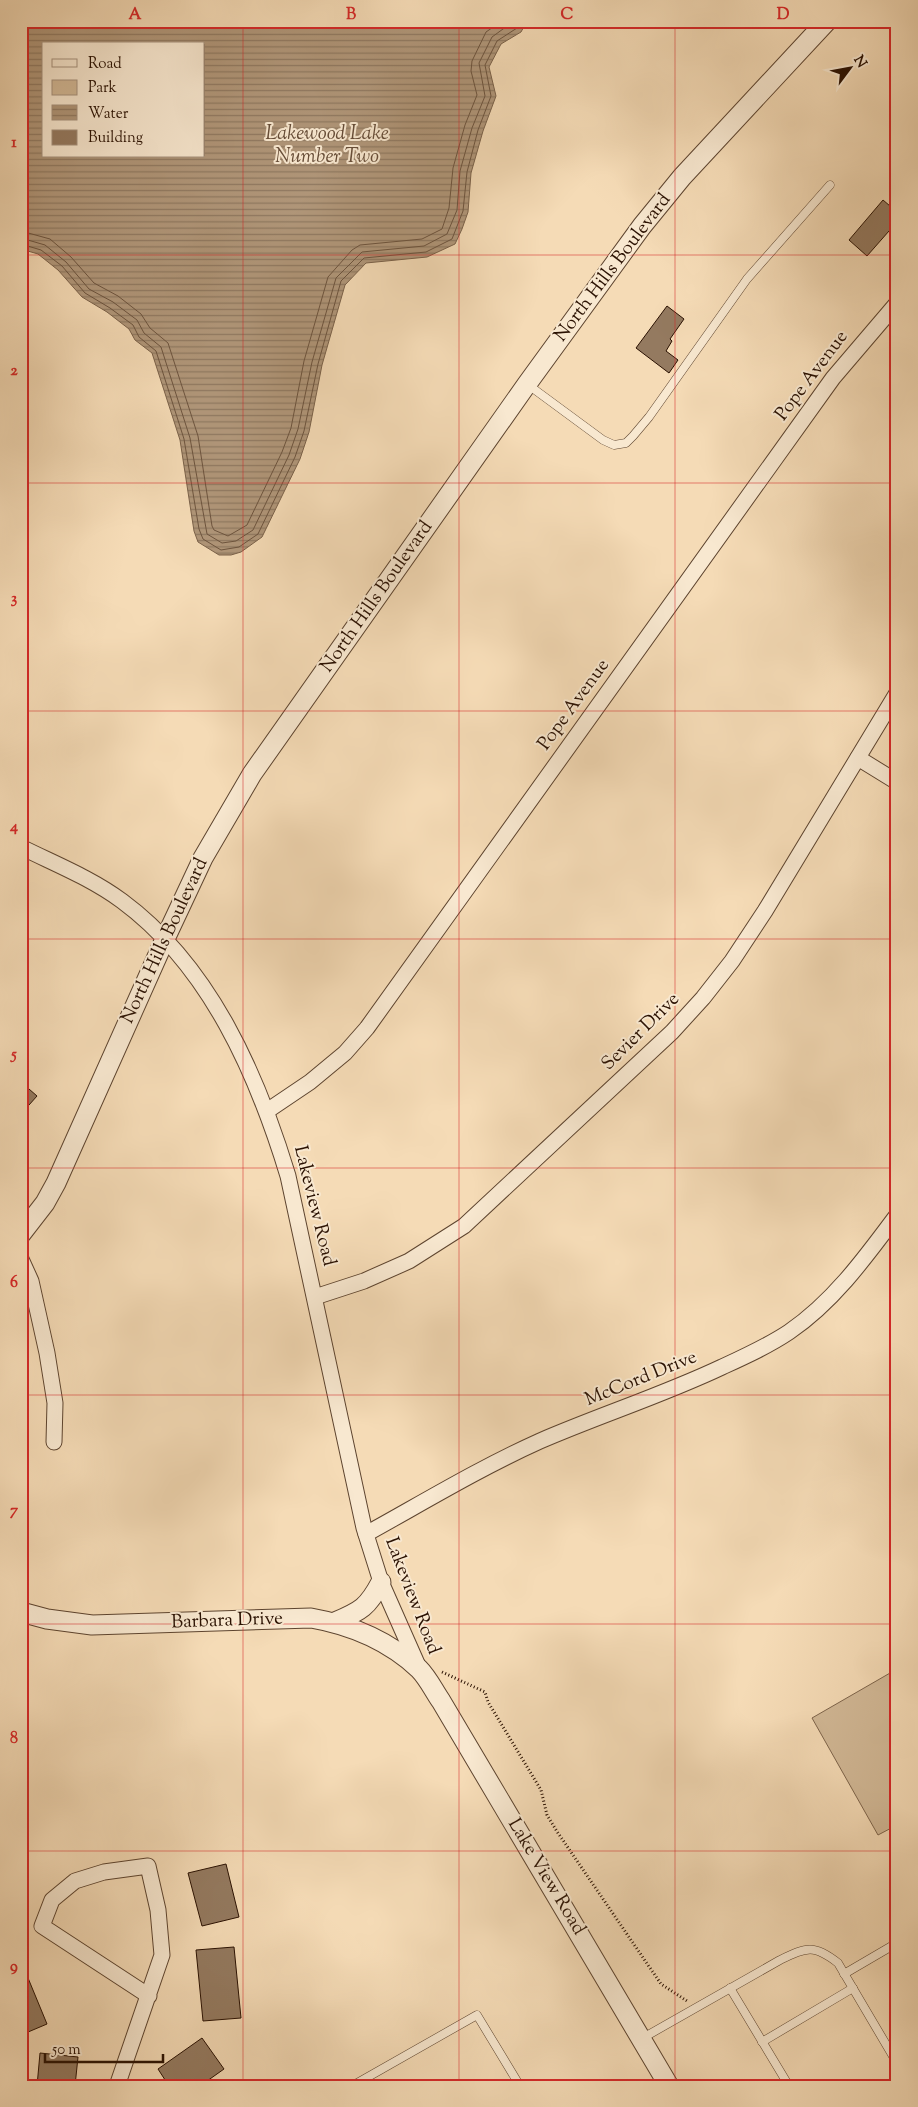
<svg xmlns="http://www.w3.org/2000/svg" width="918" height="2107" viewBox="0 0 918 2107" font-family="'Sorts Mill Goudy',serif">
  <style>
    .park { fill: #d2b997; stroke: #7e654c }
    .water { fill: url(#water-rules); stroke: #7a6149; fill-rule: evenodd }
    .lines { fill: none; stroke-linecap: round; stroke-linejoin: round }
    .shore { stroke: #6d543e; stroke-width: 1 }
    .building { fill: #947a60; stroke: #2a1102 }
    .service-casing { stroke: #5d442f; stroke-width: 9 }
    .minor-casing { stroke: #5d442f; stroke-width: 17 }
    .tertiary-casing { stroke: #5d442f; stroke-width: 21 }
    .path { stroke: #2a1102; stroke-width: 3; stroke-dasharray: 1 2.5; stroke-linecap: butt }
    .service { stroke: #f8e8d0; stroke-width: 8 }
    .minor { stroke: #f8e8d0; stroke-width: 15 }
    .tertiary { stroke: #f8e8d0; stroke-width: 19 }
    .grid { fill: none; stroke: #d62828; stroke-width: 1; stroke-opacity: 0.55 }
    .labels { text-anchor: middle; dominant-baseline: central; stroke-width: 4; stroke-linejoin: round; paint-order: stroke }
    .street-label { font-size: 19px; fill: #2a1102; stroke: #f8e8d0 }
    .water-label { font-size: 20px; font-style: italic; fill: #664d38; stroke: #f8e8d0 }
    .neatline { fill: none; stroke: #d62828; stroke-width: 2 }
    .grid-label { font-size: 16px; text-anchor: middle; font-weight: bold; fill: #d62828 }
  </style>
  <defs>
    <pattern id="water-rules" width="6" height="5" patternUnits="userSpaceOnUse" patternTransform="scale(1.25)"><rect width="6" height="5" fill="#b09679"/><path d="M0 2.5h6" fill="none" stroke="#8f7961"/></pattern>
  </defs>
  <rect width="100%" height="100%" fill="#f5dbb6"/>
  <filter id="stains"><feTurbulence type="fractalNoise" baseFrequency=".004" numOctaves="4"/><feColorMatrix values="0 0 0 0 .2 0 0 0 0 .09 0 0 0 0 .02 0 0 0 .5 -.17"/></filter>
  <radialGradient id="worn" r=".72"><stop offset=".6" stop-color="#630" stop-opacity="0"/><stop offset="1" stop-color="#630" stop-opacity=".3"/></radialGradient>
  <path class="park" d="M897,1669V1825L878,1835L812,1718Z"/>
  <path class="water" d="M21,21H527L521,32L501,44L489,67L496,96L483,131L471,173L468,212L462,229L455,244L427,257L366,263L345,285L322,365L309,432L300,459L262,537L241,552L231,555H219L198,542L194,531L180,440L152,353L135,340L129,329L107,312L82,297L58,270L38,254L21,249ZM44,44H204V156H44Z"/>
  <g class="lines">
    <g class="shore">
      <path d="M21,231L50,239L71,257L94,283L118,296L141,314L150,328L168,343L198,436L212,526L214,530L228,536L247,525L282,452L291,428L304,361L328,277L352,250L360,245L422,239L442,229L449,208L453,168L465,125L477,95L471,71L472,61L486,32L502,21"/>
      <path d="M21,238L45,245L66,262L89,289L113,302L137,320L144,333L161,347L190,438L207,534L222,543L236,541L253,530L289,455L298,429L312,362L336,278L362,252L424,246L447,234L457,210L460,171L472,128L485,96L479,63L492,37L514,21"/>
      <path d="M21,244L41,250L62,266L85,293L110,308L133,325L139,337L156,351L184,439L199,529L203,539L221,550L239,547L258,534L295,457L304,431L318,364L341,281L364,258L426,252L452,239L463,211L467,172L478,130L491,96L485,65L497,41L517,28L521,21"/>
    </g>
  </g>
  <g class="building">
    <path d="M883,200L897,212V238L889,231L867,256L849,240Z"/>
    <path d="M667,306L684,319L670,339L672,341L666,351L678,360L669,373L636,348Z"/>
    <path d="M21,1082L37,1096L21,1114Z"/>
    <path d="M226,1864L239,1917L202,1926L188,1873Z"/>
    <path d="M234,1947L241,2018L203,2021L196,1950Z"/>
    <path d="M21,1961L47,2024L21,2035Z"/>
    <path d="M202,2038L224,2069L200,2086H169L158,2069Z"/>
    <path d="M40,2053L78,2057L75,2086H37Z"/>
  </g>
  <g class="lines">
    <defs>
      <g id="service">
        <path d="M527,384L603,440L614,445L626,443L633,436L649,417L747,279L830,185"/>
        <path d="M844,1974L897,1943"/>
        <path d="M730,1988L789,2086"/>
        <path d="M641,2039L780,1960C807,1947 814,1944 838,1963L897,2063"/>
        <path d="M762,2042L853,1988"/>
        <path d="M352,2086L477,2015L520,2086"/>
      </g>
      <g id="minor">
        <path d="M858,758L897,782"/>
        <path d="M21,847C55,864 91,878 122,901C210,966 257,1074 288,1176L364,1528L381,1582L419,1668"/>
        <path d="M267,1111L310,1082L345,1053L367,1028L833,378L897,303"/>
        <path d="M21,1259L31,1281L47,1353L55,1403L54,1442"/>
        <path d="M315,1297L364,1281L409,1261L464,1226L672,1032L703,998L732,961L765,911L897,693"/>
        <path d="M366,1534C424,1502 480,1468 540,1441C600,1415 663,1395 722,1367C746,1356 768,1346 789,1332C833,1302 865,1258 897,1215"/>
        <path d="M117,2086L162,1955L158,1910L148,1866L104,1872L75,1881L52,1900L42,1926L149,1996"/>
      </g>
      <g id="tertiary">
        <path d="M21,1234L45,1203L56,1183L165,939L203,858L252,774L527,384L642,226L682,177L827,21"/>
        <path d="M21,1612L47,1619L92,1625L311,1618C351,1625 389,1641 419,1669C428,1678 434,1691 441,1701L669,2086"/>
        <path d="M335,1622C361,1611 368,1607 381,1582"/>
      </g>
    </defs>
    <use href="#service" class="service-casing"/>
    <use href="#minor" class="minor-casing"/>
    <use href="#tertiary" class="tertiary-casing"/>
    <path class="path" d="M442,1672L485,1692L488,1702L541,1790L547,1815L558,1833L661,1984L687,2001"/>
    <use href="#service" class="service"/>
    <use href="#minor" class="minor"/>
    <use href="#tertiary" class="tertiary"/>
  </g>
  <path class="grid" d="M243,21V2086M459,21V2086M675,21V2086M21,255H897M21,483H897M21,711H897M21,939H897M21,1168H897M21,1395H897M21,1624H897M21,1851H897"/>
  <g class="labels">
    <g class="street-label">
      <text transform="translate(613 268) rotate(-53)">North Hills Boulevard</text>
      <text transform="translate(812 376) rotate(-53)">Pope Avenue</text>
      <text transform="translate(377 597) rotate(-55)">North Hills Boulevard</text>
      <text transform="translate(574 705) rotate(-54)">Pope Avenue</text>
      <text transform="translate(165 941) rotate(-65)">North Hills Boulevard</text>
      <text transform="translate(641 1032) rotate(-45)">Sevier Drive</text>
      <text transform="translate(314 1206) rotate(76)">Lakeview Road</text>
      <text transform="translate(641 1379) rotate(-22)">McCord Drive</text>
      <text transform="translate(412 1596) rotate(69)">Lakeview Road</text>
      <text transform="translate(227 1621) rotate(-2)">Barbara Drive</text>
      <text transform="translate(546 1877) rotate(59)">Lake View Road</text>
    </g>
    <g class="water-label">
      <text x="327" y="134">Lakewood Lake<tspan x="327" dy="23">Number Two</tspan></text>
    </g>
  </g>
  <rect width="918" height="2107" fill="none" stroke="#f5dbb6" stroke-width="55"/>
  <rect x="42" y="42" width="162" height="115" fill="#f8e8d0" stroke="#a6927e"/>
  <rect x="52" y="59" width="25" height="8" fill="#f8e8d0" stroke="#a6927e"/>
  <text x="88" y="68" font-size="15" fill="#2a1102">Road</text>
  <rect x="52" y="80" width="25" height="15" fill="#d2b997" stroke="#a6927e"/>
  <text x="88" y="92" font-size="15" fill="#2a1102">Park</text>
  <rect x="52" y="105" width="25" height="15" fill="url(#water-rules)" stroke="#a6927e"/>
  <text x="88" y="118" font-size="15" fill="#2a1102">Water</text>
  <rect x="52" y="130" width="25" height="15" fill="#947a60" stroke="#a6927e"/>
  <text x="88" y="142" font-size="15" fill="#2a1102">Building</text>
  <g transform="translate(850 68) rotate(58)" stroke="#f8e8d0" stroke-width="4" paint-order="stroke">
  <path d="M0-4L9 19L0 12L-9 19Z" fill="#2a1102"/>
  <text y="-8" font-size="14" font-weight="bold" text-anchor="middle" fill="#2a1102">N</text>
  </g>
  <path d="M45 2054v8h118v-8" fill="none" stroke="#2a1102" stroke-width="2.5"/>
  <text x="52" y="2054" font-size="15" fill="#2a1102" stroke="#f8e8d0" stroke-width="4" paint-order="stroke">50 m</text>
  <rect x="28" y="28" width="862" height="2052" class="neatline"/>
  <g class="grid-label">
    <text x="135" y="19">A</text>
    <text x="351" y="19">B</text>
    <text x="567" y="19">C</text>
    <text x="783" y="19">D</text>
    <text x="14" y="147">1</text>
    <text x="14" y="375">2</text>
    <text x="14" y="603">3</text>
    <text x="14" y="831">4</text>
    <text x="14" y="1059">5</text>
    <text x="14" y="1287">6</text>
    <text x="14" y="1515">7</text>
    <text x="14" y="1743">8</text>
    <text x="14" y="1971">9</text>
  </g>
  <rect width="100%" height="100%" filter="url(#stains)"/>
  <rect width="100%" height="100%" fill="url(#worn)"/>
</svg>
